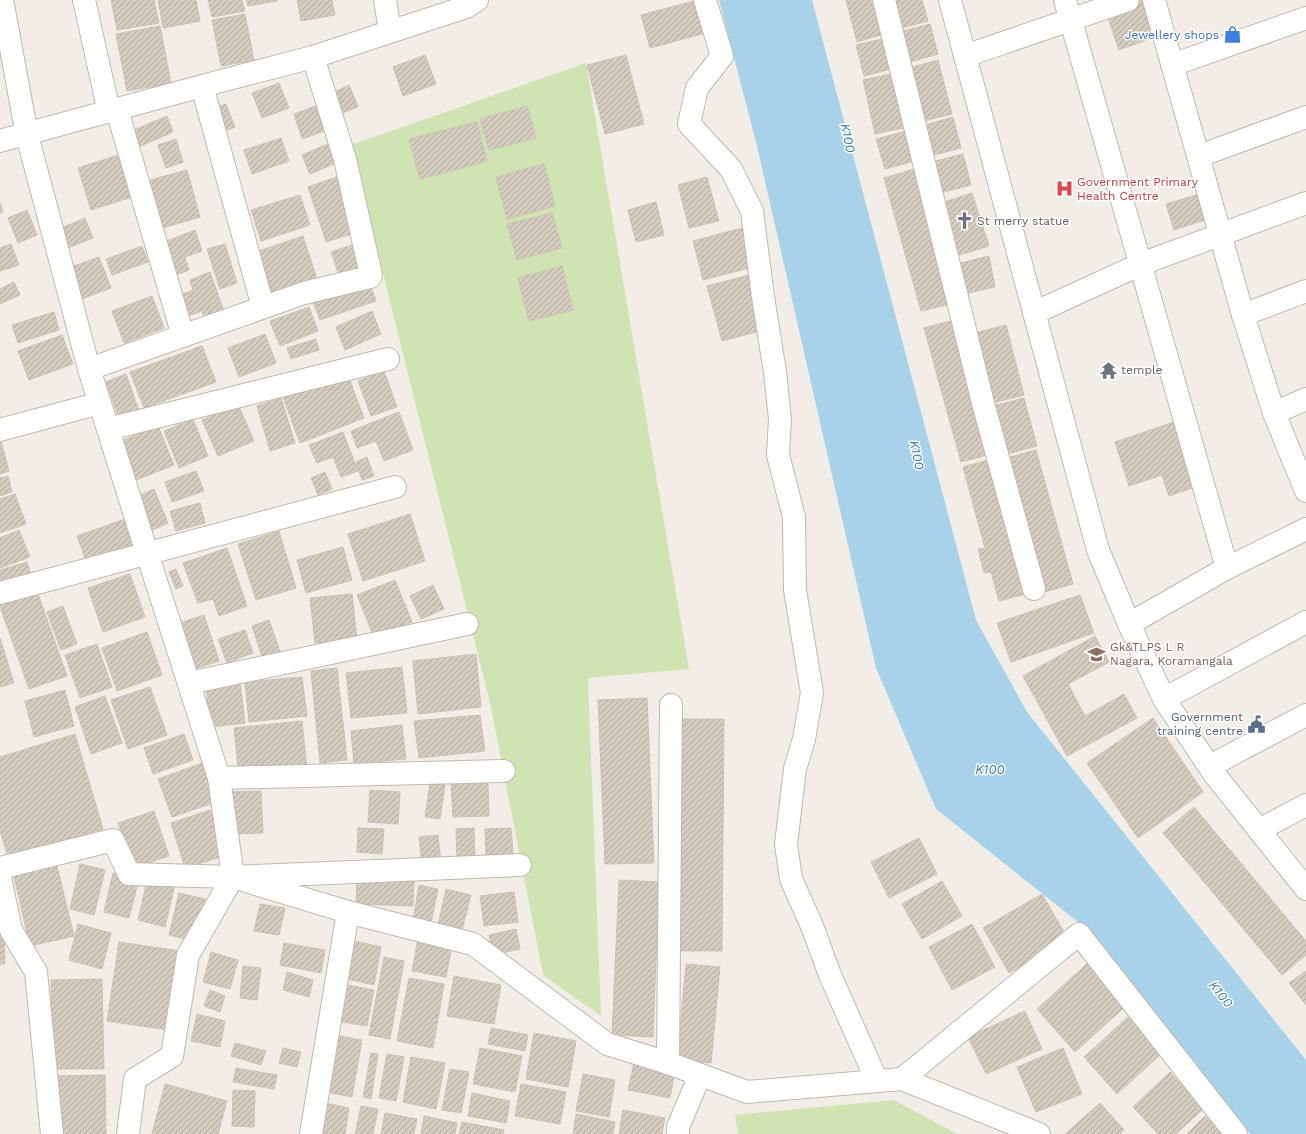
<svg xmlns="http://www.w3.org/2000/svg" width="1306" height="1134" viewBox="0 0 1306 1134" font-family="'Work Sans',sans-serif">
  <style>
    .green { fill: #cfe3b3 }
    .water { fill: #a8d2e9 }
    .building { fill: url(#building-hatch); stroke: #ccc1b1 }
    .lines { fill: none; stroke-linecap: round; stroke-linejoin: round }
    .minor-casing { stroke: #bfb8ad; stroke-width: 24 }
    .minor { stroke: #fff; stroke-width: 22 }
    .labels { text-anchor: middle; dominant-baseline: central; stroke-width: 3; stroke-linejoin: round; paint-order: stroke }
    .shop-label { font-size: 12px; fill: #366cbe; stroke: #fff; text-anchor: end }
    .health-label { font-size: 12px; fill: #be3a42; stroke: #fff; text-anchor: start }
    .worship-label { font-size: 12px; fill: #5b616d; stroke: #fff; text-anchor: start }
    .education-label { font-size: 12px; fill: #785e54; stroke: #fff; text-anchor: start }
    .service-label { font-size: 12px; fill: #4e5e75; stroke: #fff; text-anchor: end }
    .water-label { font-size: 13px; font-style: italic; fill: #3a7da6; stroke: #fff }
  </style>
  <defs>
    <pattern id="building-hatch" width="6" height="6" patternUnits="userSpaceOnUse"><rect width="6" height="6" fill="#d5ccc0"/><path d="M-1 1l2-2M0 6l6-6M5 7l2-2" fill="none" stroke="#aea79d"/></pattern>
  </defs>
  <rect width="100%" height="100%" fill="#f2eee7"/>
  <g class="green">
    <path d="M586,63L689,669L588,678L601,1016L543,975L491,707L351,145Z"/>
    <path d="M894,1100L957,1134H738L735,1115Z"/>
  </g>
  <path class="water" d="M719,0H812L976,620L1027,712L1306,1060V1134H1250L1083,926L936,809L876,668L757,146Z"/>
  <g class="building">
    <path d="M111,0H154L159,23L117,30Z"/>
    <path d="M158,0H196L200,21L163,28Z"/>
    <path d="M208,0H242L245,11L212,17Z"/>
    <path d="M246,0H277V1L248,6Z"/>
    <path d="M297,0H332L335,15L301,21Z"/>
    <path d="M846,0H878L887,33L857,42Z"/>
    <path d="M890,0H922L928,21L897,29Z"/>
    <path d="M1139,0H1142L1155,37L1119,50L1106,12Z"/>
    <path d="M694,1L702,34L650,48L641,15Z"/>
    <path d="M245,14L254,60L221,66L212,20Z"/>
    <path d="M930,24L938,54L907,63L899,32Z"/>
    <path d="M160,26L171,83L127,91L116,34Z"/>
    <path d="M887,38L895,68L864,76L856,45Z"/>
    <path d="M425,55L436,84L403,96L393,67Z"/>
    <path d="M626,55L644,124L605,134L587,65Z"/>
    <path d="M938,60L952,114L920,122L906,69Z"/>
    <path d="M895,73L908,127L875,134L863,80Z"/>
    <path d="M279,83L289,108L262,118L252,93Z"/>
    <path d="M349,85L358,107L335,116L326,96Z"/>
    <path d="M226,104L235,127L220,133L210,109Z"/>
    <path d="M321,104L330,129L302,139L294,114Z"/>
    <path d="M527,106L536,138L489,150L480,119Z"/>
    <path d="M167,116L173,132L134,149L127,133Z"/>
    <path d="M953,117L961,148L930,156L922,126Z"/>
    <path d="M477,122L487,161L420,179L409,139Z"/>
    <path d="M907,131L915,161L885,169L876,139Z"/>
    <path d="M281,138L289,161L252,174L244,150Z"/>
    <path d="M176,139L183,162L166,168L158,145Z"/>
    <path d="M335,141L343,160L310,174L302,155Z"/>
    <path d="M124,153L138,195L91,210L78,168Z"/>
    <path d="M963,154L971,185L940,193L932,162Z"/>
    <path d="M544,164L555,206L507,219L496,177Z"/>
    <path d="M914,169L951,304L921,311L884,178Z"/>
    <path d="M187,170L200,217L156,230L143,182Z"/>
    <path d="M342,175L361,231L326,242L308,187Z"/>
    <path d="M707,177L719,221L689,228L678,185Z"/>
    <path d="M972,193L989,246L956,256L941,203Z"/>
    <path d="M1203,193L1211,218L1174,230L1166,204Z"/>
    <path d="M300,195L310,225L261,241L251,210Z"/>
    <path d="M656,202L664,235L636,242L628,210Z"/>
    <path d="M0,203L3,212L0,213Z"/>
    <path d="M27,210L37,235L18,243L8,218Z"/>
    <path d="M552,213L562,248L517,260L507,224Z"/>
    <path d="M85,218L93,238L65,249L57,230Z"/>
    <path d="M742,228L753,267L703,280L693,241Z"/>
    <path d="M195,230L202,251L185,257L189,270L171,277L159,244Z"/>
    <path d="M303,236L318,282L268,299L253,253Z"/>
    <path d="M357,243L368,274L342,284L331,252Z"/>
    <path d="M11,244L19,265L0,271V248Z"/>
    <path d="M225,244L237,283L220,289L207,249Z"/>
    <path d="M142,246L148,262L112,275L106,259Z"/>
    <path d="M989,256L995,287L964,294L957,264Z"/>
    <path d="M99,257L111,288L74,302L63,270Z"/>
    <path d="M562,266L573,310L529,321L518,278Z"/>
    <path d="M210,272L225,314L206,321L202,311L183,318L175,297L193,290L190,280Z"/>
    <path d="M749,275L764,330L722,341L707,286Z"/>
    <path d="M369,280L376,301L320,320L312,299Z"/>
    <path d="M14,282L20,295L0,304V289Z"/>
    <path d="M152,296L164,328L124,343L112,311Z"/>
    <path d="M309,307L318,331L280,346L270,321Z"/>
    <path d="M372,311L381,334L345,350L336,327Z"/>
    <path d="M54,312L59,330L18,343L12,325Z"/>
    <path d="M954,320L991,454L961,462L924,328Z"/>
    <path d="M1006,325L1024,395L993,403L974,333Z"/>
    <path d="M265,334L276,363L239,377L228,348Z"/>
    <path d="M62,335L73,364L29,380L18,351Z"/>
    <path d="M316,339L319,350L291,359L287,348Z"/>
    <path d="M202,346L216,382L144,408L130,372Z"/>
    <path d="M384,371L397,407L371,416L358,381Z"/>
    <path d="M347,373L364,418L300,443L283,397Z"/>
    <path d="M126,374L139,411L119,418L106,382Z"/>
    <path d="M281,398L295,443L270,451L257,406Z"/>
    <path d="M1024,398L1037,446L1007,454L993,406Z"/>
    <path d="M238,404L254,441L218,456L202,420Z"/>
    <path d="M399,412L413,450L384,461L376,441L357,448L351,431Z"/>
    <path d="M193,419L208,456L179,468L164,431Z"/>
    <path d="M1177,421L1198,486L1169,496L1162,475L1129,486L1115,442Z"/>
    <path d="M158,426L174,465L136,480L121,441Z"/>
    <path d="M343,432L358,471L341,477L333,457L317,463L309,445Z"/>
    <path d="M0,437L9,471L0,474Z"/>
    <path d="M1036,450L1073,584L1044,592L1007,458Z"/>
    <path d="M367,457L374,476L362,480L356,462Z"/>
    <path d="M992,459L1029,593L999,601L991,572L984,573L978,549L985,548L963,467Z"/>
    <path d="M196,471L204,491L172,502L165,482Z"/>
    <path d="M325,472L332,489L318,495L311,478Z"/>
    <path d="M8,476L12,492L0,496V478Z"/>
    <path d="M154,489L168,523L148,532L134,498Z"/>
    <path d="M15,494L26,524L0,533V499Z"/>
    <path d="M200,503L205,523L176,531L170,511Z"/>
    <path d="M410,514L425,561L363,581L348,534Z"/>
    <path d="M125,519L136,550L88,566L77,536Z"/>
    <path d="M19,530L30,557L0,568V538Z"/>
    <path d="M279,531L296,588L256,600L238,544Z"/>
    <path d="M343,547L352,580L306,593L297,560Z"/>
    <path d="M227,548L247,606L219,616L213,599L198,603L183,563Z"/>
    <path d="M27,562L33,581L0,591V570Z"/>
    <path d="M176,569L183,586L176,589L169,572Z"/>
    <path d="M130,574L145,617L103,632L88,588Z"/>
    <path d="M395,580L412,622L374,637L357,595Z"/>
    <path d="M433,585L444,609L421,619L410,596Z"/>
    <path d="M36,588L67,676L29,689L0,606V601Z"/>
    <path d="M352,594L357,639L315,643L310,598Z"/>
    <path d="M1080,595L1094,633L1011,662L997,623Z"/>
    <path d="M63,606L77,644L61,650L47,612Z"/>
    <path d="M204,615L219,661L191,670L176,624Z"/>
    <path d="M269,620L282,657L264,663L252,626Z"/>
    <path d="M245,630L253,653L227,663L218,639Z"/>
    <path d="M147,632L162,675L117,691L102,648Z"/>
    <path d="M1095,636L1109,662L1068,684L1085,716L1124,694L1137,718L1067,756L1023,676Z"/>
    <path d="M0,638L14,683L0,687Z"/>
    <path d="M97,644L112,687L80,698L65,655Z"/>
    <path d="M476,654L481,707L418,714L413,661Z"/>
    <path d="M402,667L407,713L351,718L346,673Z"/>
    <path d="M337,668L347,760L320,763L311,671Z"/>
    <path d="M302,677L307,716L249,722L245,682Z"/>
    <path d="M240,681L245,723L210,727L206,685Z"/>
    <path d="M150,687L167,735L128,749L111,700Z"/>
    <path d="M65,690L74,726L34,737L25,701Z"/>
    <path d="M105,696L122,743L91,754L75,707Z"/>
    <path d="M647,698L654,863L605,864L598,700Z"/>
    <path d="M480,715L485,751L419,758L414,721Z"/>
    <path d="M1153,718L1203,792L1138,838L1087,763Z"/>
    <path d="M680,719H724L722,951H678Z"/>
    <path d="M302,721L307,768L239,776L234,728Z"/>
    <path d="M402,725L406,759L354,764L351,731Z"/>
    <path d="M75,734L103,829L8,857L0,831V757Z"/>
    <path d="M184,734L193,760L153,774L144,748Z"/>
    <path d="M208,761L222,800L172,817L158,779Z"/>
    <path d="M430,783L445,785L440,819L425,817Z"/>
    <path d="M488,783L489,816L453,817L451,784Z"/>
    <path d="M370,790L400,792L398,824L368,822Z"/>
    <path d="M261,791L263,833L232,834L230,792Z"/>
    <path d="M1194,807L1306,941V955L1282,975L1163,833Z"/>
    <path d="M210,810L224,856L185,868L171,823Z"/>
    <path d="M154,811L169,856L133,868L118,823Z"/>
    <path d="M358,828L384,829L382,854L357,852Z"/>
    <path d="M474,828L475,861L457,862L456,829Z"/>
    <path d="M511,828L513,853L486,855L485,829Z"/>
    <path d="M438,835L441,863L422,865L419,837Z"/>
    <path d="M919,838L937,874L889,898L871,862Z"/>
    <path d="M55,858L74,936L30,946L12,868Z"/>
    <path d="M80,864L105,870L94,915L70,909Z"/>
    <path d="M113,873L139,879L129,918L104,912Z"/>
    <path d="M148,877L175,884L165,927L138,920Z"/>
    <path d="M357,879L414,881L413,906L356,904Z"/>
    <path d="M619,880L659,882L653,1037L612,1035Z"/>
    <path d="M942,881L962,916L922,939L902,904Z"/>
    <path d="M419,885L438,889L431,923L413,920Z"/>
    <path d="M446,889L471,895L462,930L438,925Z"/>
    <path d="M514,892L518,922L484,926L480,896Z"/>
    <path d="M179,893L205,899L195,941L169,935Z"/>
    <path d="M1042,894L1068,939L1009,973L983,928Z"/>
    <path d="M260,904L285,908L279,935L254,931Z"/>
    <path d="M0,907H3L5,964H0Z"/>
    <path d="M78,924L111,933L102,969L69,960Z"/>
    <path d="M972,924L995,967L952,990L929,947Z"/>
    <path d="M516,929L520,949L493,955L489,935Z"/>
    <path d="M418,938L452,945L446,977L412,971Z"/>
    <path d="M350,940L381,947L374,985L343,978Z"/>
    <path d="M119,942L180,951L168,1030L107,1021Z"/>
    <path d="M284,943L325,950L321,973L280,965Z"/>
    <path d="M211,952L238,960L230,989L203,982Z"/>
    <path d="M384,957L404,961L390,1039L369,1035Z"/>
    <path d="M1089,962L1128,1004L1075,1052L1037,1009Z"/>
    <path d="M686,964L720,967L711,1063L677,1060Z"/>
    <path d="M243,966L261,968L257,1000L240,998Z"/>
    <path d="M1306,971V1005L1289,983Z"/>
    <path d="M287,972L313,980L309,997L283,990Z"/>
    <path d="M454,976L501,985L494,1024L447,1016Z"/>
    <path d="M409,978L444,984L433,1048L397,1041Z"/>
    <path d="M102,979L104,1069H53L51,980Z"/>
    <path d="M343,984L374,990L367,1026L336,1021Z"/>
    <path d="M210,990L225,996L220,1012L204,1006Z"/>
    <path d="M1025,1011L1042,1049L986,1074L968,1037Z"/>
    <path d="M197,1014L225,1021L220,1047L191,1041Z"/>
    <path d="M1128,1017L1161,1054L1117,1094L1084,1057Z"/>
    <path d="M491,1028L528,1035L525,1051L488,1044Z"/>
    <path d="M534,1033L576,1041L568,1087L526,1079Z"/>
    <path d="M336,1035L362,1040L352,1097L326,1092Z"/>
    <path d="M235,1043L266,1051L261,1065L231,1056Z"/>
    <path d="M283,1048L301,1052L297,1067L279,1063Z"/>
    <path d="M480,1048L522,1056L515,1092L473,1084Z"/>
    <path d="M1063,1048L1082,1094L1036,1112L1017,1067Z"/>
    <path d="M371,1053L378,1054L371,1099L363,1097Z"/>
    <path d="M387,1054L404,1057L396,1101L379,1098Z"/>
    <path d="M411,1057L445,1063L436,1109L403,1102Z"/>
    <path d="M634,1062L675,1070L670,1098L628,1090Z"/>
    <path d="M236,1068L277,1075L274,1089L233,1082Z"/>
    <path d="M450,1069L469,1072L461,1113L442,1110Z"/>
    <path d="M1170,1072L1203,1109L1176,1134H1158L1133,1107Z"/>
    <path d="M583,1074L615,1080L609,1117L576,1111Z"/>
    <path d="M105,1075L106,1134H57L55,1076Z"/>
    <path d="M165,1084L227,1101L218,1134H152Z"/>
    <path d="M521,1084L566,1092L560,1124L515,1116Z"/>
    <path d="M233,1090L255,1091L254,1127L232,1126Z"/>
    <path d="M472,1093L510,1101L506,1123L468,1116Z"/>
    <path d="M325,1103L349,1108L345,1134H319Z"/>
    <path d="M1100,1103L1124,1130L1120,1134H1065Z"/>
    <path d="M361,1106L378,1109L373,1134H355Z"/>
    <path d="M623,1110L665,1118L662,1134H619Z"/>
    <path d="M385,1113L417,1119L414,1134H381Z"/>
    <path d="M576,1114L615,1122L613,1134H573Z"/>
    <path d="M424,1116L457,1123L455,1134H421Z"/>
    <path d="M1205,1116L1224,1134H1187Z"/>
    <path d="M462,1122L504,1130L503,1134H459Z"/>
  </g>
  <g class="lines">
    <defs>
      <g id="minor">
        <path d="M2,0L27,135L89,369L147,553L219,778L233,877L188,955L172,1056L135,1079L128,1134"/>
        <path d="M84,0L109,112"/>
        <path d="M385,0L390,31"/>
        <path d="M705,0L722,56L697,88L689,124L731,169L752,211L763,297L775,372L780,419L778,455L794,517L795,590L812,693L804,739L795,769L786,844L791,879L812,926L830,975L877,1081"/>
        <path d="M884,0L983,403L1034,589"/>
        <path d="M950,0L1098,550L1129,624L1164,699L1215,775L1306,889"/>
        <path d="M1065,0L1227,568"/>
        <path d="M1154,0L1243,315L1274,413L1306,491"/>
        <path d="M965,56L1128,0"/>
        <path d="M1172,65L1306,18"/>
        <path d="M202,86L263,307"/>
        <path d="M117,110L183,336"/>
        <path d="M0,141L202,86L313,57L466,7L477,0"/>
        <path d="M1199,156L1306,117"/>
        <path d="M1034,313L1141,264L1306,203"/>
        <path d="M1243,315L1306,291"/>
        <path d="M89,369L304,293L370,277L371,275L345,159L313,57"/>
        <path d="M1274,413L1306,399"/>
        <path d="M108,429L388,359"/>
        <path d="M0,430L100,403"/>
        <path d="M0,593L395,487"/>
        <path d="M1129,624L1227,568L1306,529"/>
        <path d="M189,683L467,624"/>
        <path d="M1164,699L1306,622"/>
        <path d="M1210,766L1306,715"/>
        <path d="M219,778L504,771"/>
        <path d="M1259,830L1306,805"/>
        <path d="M0,868L113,840L129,874L233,877L520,865"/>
        <path d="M233,877L348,912L473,944L607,1044L668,1063L747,1092L902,1079L1039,1134"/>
        <path d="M0,878L11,930L36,972L52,1134"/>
        <path d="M668,1063L671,705"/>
        <path d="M902,1079L1079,934L1236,1134"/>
        <path d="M311,1134L348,912"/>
        <path d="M678,1134V1127L700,1075"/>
      </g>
    </defs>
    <use href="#minor" class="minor-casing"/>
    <use href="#minor" class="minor"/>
  </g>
  <defs>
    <symbol id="shop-bare" viewBox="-9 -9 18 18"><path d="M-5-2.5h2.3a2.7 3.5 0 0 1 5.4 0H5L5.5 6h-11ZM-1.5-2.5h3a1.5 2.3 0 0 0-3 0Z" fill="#3f7fe0" stroke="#fff" stroke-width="2.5" paint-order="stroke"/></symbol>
    <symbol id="hospital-bare" viewBox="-9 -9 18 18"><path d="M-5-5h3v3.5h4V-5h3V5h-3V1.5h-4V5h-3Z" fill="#e0444e" stroke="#fff" stroke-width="2.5" paint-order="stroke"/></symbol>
    <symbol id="church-bare" viewBox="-9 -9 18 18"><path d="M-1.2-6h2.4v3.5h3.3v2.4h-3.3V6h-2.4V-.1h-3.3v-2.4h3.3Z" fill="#6b7280" stroke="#fff" stroke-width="2.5" paint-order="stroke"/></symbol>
    <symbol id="temple-bare" viewBox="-9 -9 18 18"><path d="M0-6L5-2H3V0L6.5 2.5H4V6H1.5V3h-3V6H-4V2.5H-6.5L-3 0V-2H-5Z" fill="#6b7280" stroke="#fff" stroke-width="2.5" paint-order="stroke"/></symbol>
    <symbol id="school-bare" viewBox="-9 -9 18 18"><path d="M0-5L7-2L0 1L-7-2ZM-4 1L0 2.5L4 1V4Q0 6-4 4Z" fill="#8d6e63" stroke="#fff" stroke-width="2.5" paint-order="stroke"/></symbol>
    <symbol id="civic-bare" viewBox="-9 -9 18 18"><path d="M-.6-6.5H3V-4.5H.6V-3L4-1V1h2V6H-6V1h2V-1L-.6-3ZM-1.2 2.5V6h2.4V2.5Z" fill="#5c6f8a" stroke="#fff" stroke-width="2.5" paint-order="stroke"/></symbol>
  </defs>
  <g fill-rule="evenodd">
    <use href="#shop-bare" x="1220" y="22" width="25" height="25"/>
    <use href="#hospital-bare" x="1052" y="176" width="25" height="25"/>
    <use href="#church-bare" x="952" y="208" width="25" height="25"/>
    <use href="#temple-bare" x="1096" y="358" width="25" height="25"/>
    <use href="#school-bare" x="1084" y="642" width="25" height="25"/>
    <use href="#civic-bare" x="1244" y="712" width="25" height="25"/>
  </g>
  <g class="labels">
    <g class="shop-label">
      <text x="1219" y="35">Jewellery shops</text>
    </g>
    <g class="health-label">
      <text x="1077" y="182">Government Primary<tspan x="1077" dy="14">Health Centre</tspan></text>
    </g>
    <g class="worship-label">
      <text x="977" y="221">St merry statue</text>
      <text x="1121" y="370">temple</text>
    </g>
    <g class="education-label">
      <text x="1110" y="647">Gk&amp;TLPS L R<tspan x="1110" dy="14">Nagara, Koramangala</tspan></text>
    </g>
    <g class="service-label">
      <text x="1243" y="717">Government<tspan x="1243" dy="14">training centre</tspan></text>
    </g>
    <g class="water-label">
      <text transform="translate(848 138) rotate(78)">K100</text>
      <text transform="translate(917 455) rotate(78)">K100</text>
      <text x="990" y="769">K100</text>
      <text transform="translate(1221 994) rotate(51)">K100</text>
    </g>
  </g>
</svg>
